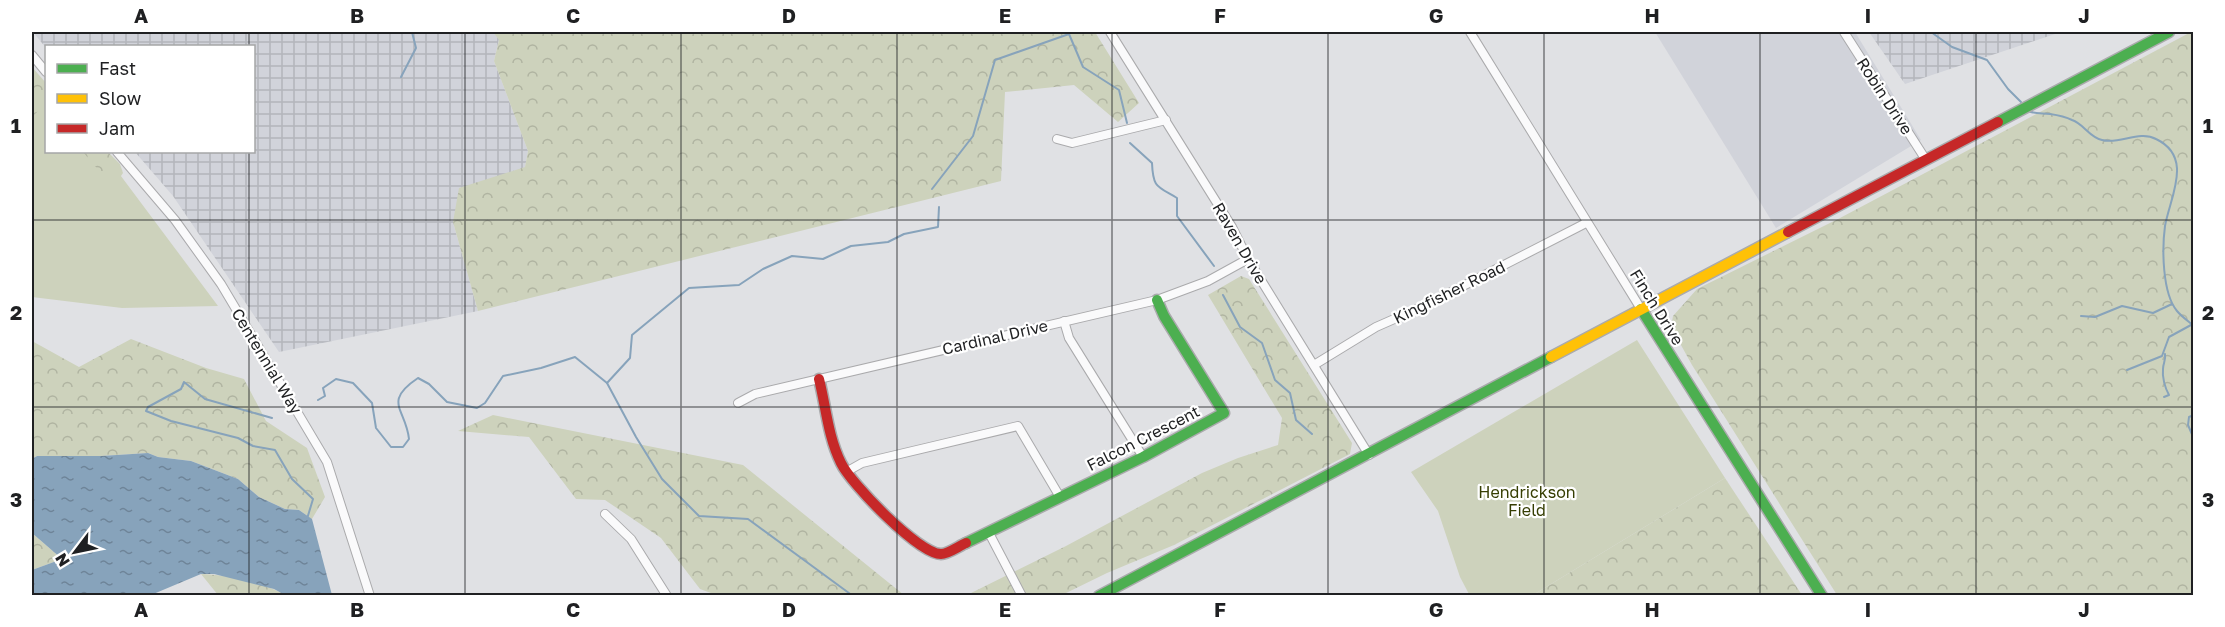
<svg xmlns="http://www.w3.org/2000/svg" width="2225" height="627" viewBox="0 0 2225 627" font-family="'Golos Text',sans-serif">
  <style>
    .built { fill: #d1d3da }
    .industrial { fill: url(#industrial-grid) }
    .green { fill: #cdd2bc }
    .forest { fill: url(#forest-crowns) }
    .water { fill: url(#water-ripples) }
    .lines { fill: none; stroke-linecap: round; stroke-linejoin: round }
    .stream { stroke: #87a3bb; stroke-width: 2 }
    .street-casing { stroke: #aaaaac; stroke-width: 10 }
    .fast-casing { stroke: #aaaaac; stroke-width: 13 }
    .slow-casing { stroke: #aaaaac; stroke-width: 13 }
    .jam-casing { stroke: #aaaaac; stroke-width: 13 }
    .street { stroke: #fafafb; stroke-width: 8 }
    .fast { stroke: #4caf50; stroke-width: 10 }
    .slow { stroke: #ffc107; stroke-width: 10 }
    .jam { stroke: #c62828; stroke-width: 10 }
    .grid { fill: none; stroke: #1f2022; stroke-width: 1.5; stroke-opacity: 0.55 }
    .labels { text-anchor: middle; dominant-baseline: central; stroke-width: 4.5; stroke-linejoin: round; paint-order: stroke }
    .street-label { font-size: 16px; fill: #1f2022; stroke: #fff }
    .park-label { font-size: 16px; fill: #363e03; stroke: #fff }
    .neatline { fill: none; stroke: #1f2022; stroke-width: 2 }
    .grid-label { font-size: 20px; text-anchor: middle; font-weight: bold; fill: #1f2022 }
  </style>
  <defs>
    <pattern id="industrial-grid" width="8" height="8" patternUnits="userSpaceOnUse" patternTransform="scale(1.5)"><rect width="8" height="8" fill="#d1d3da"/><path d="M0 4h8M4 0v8" fill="none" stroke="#b3b5bb"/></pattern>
    <pattern id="forest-crowns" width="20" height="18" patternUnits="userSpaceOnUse" patternTransform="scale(1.5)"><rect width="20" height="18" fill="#cdd2bc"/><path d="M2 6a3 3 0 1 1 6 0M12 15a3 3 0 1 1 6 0" fill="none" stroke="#b0b4a1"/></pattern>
    <pattern id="water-ripples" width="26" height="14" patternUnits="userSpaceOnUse" patternTransform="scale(1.5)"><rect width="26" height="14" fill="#87a3bb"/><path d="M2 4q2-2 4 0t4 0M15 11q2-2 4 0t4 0" fill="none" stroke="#6e8498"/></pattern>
  </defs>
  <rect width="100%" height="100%" fill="#e0e1e4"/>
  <path class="built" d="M1655,32H1855L1921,140L1776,228Z"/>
  <g class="industrial">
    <path d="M33,32H493L499,39L494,61L528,151L525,167L453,222L478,311L279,352L173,196L135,152H254V46H46V48Z"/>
    <path d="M1869,32H2061L1905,84Z"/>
  </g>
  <g class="green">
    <path d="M32,75L46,93V152H103L218,306L122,308L32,297Z"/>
    <path d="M1637,340L1725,478L1533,595L1470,596L1460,577L1438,511L1411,472Z"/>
  </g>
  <g class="forest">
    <path d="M493,32H1095L1139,103L1118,122L1074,85L1005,92L1001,181L478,311L453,222L459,188L525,167L528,151L494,61L499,40Z"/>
    <path d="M2191,32H2194L2193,595H1837L1692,365L1671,327L1673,316L1697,289L1840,218Z"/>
    <path d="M32,67L46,83V110L41,108L34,115H32Z"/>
    <path d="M83,152H108L120,164L123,173L121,176C102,180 94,164 83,152Z"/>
    <path d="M1241,276L1249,279L1352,443L1350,454L1174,545L1107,573L1062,595L965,596L1066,546L1202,473L1238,458L1278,445L1282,418L1208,295Z"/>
    <path d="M131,339L206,368L244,379L266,421L307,448L325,497L312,519L299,510L285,509L259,497L238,479L191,461L158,457L148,453L101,456H37L32,459V341L79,367Z"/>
    <path d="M493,415L743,465L904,595L719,596L700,589L661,538L605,500L576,499L529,437L458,431Z"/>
    <path d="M1725,478L1802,595H1533Z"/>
    <path d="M32,533L62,559L32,570Z"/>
    <path d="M201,574C225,574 265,583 285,595H218Z"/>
  </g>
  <path class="water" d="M148,453L158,457L191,461L238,479L259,497L285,509L299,510L312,519L332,595H285L274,589L214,574H201L151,595H32V570L62,559L32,533V459L37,456H101Z"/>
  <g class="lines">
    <g class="stream">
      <path d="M1931,32L1952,47L1987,60L2008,89L2021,102"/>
      <path d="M401,77L416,48L412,32"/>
      <path d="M2028,111C2035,114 2042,113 2050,114C2057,115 2066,117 2072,120C2084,124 2089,137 2102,140C2119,145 2139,130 2156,139C2194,157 2170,197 2165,226C2162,248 2162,293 2177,311C2181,316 2188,321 2194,326"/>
      <path d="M1130,143L1152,163C1153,188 1157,186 1177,198V216L1214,266"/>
      <path d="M932,189L973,136L995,60L1069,34L1083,67L1119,90L1127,123"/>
      <path d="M1223,295L1240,327L1262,343L1275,380L1290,393L1296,420L1312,434"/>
      <path d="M2081,316L2095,317L2122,306L2153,313L2172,304"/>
      <path d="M2127,370L2162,356L2169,337L2191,325"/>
      <path d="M607,383L630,358L632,335L689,288L739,285L763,269L792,256L823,259L851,246L888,242L904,234L938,227L939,207"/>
      <path d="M2164,397L2169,395C2165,388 2162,377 2163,369C2163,363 2166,361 2165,354"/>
      <path d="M318,400L325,396L323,388L336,379L353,383L372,403L376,428L391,447H403L409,439C406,409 382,402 418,378L429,384L447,402L477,408L485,403L503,376L541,368L575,357L607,383L636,437L662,479L699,516L748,519L853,596"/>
      <path d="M2194,415L2189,417L2188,425L2194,439"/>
      <path d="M272,418L205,399L184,382L181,389L148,407L146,411L171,421L238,438L253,446L275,450L292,479L313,499L307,519"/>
    </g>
    <defs>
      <g id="street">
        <path d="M1110,32L1232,227L1248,259L1369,455"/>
        <path d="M1470,32L1641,309"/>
        <path d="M1844,32L1926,160"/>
        <path d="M32,55L46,72"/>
        <path d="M1057,139L1072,143L1166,120"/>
        <path d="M117,152L175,220L221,284L327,462L370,596"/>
        <path d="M1064,321L1069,338L1143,457"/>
        <path d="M1314,365L1376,327L1426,305L1586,223"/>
        <path d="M738,403L755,394L1157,300L1208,281L1248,259"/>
        <path d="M846,472L862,463L1018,426L1060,497"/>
        <path d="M605,514L631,539L667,596"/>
        <path d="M989,533L1022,596"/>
      </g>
      <g id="fast">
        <path d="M1998,122L2169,32"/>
        <path d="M1641,309L1822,596"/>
        <path d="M966,543L1143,457L1224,413L1164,316L1157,300"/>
        <path d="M1099,596L1551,357"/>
      </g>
      <path id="slow" d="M1551,357L1788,232"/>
      <g id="jam">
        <path d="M1788,232L1998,122"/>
        <path d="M819,379C826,407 828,437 841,463C851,484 919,554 941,554C948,554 959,546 966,543"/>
      </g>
    </defs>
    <use href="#street" class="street-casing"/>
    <use href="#fast" class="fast-casing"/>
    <use href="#slow" class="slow-casing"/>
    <use href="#jam" class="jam-casing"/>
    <use href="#street" class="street"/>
    <use href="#fast" class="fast"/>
    <use href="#slow" class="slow"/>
    <use href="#jam" class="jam"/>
  </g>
  <path class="grid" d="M249,32V46M465,32V596M681,32V596M897,32V596M1112,32V596M1328,32V596M1544,32V596M1760,32V596M1976,32V596M249,152V596M32,220H2194M32,407H2194"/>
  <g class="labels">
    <g class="street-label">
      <text transform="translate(1885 96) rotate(57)">Robin Drive</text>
      <text transform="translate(1240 243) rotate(60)">Raven Drive</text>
      <text transform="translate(1449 292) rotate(-26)">Kingfisher Road</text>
      <text transform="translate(1657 307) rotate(58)">Finch Drive</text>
      <text transform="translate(995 337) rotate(-13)">Cardinal Drive</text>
      <text transform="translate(267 361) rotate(59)">Centennial Way</text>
      <text transform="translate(1143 438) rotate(-27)">Falcon Crescent</text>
    </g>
    <g class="park-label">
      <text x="1527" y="492">Hendrickson<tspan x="1527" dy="18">Field</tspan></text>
    </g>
  </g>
  <rect width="2225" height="627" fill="none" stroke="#ffffff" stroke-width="66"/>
  <rect x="45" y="45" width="210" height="108" fill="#ffffff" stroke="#a5a6a7" stroke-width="1.5"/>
  <rect x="57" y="64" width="30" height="9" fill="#4caf50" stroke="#a5a6a7" stroke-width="1.5"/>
  <text x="99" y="75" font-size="18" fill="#1f2022">Fast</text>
  <rect x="57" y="94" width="30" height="9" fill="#ffc107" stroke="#a5a6a7" stroke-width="1.5"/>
  <text x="99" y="105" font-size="18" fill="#1f2022">Slow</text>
  <rect x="57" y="124" width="30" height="9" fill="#c62828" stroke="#a5a6a7" stroke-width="1.5"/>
  <text x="99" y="135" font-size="18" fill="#1f2022">Jam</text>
  <g transform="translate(75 552) rotate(238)" stroke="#ffffff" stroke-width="4.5" paint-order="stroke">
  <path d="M0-4.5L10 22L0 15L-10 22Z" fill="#1f2022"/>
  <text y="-9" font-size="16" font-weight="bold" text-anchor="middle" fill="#1f2022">N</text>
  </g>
  <rect x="33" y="33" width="2159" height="561" class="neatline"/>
  <g class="grid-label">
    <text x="141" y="23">A</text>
    <text x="357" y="23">B</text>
    <text x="573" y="23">C</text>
    <text x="789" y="23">D</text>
    <text x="1005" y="23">E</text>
    <text x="1220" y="23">F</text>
    <text x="1436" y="23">G</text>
    <text x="1652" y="23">H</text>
    <text x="1868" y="23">I</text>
    <text x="2084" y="23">J</text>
    <text x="16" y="133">1</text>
    <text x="2208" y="133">1</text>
    <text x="16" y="320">2</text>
    <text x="2208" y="320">2</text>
    <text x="16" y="507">3</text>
    <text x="2208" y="507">3</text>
    <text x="141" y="617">A</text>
    <text x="357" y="617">B</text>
    <text x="573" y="617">C</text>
    <text x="789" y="617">D</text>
    <text x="1005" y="617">E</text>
    <text x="1220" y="617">F</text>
    <text x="1436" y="617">G</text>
    <text x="1652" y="617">H</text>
    <text x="1868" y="617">I</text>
    <text x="2084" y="617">J</text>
  </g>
</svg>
